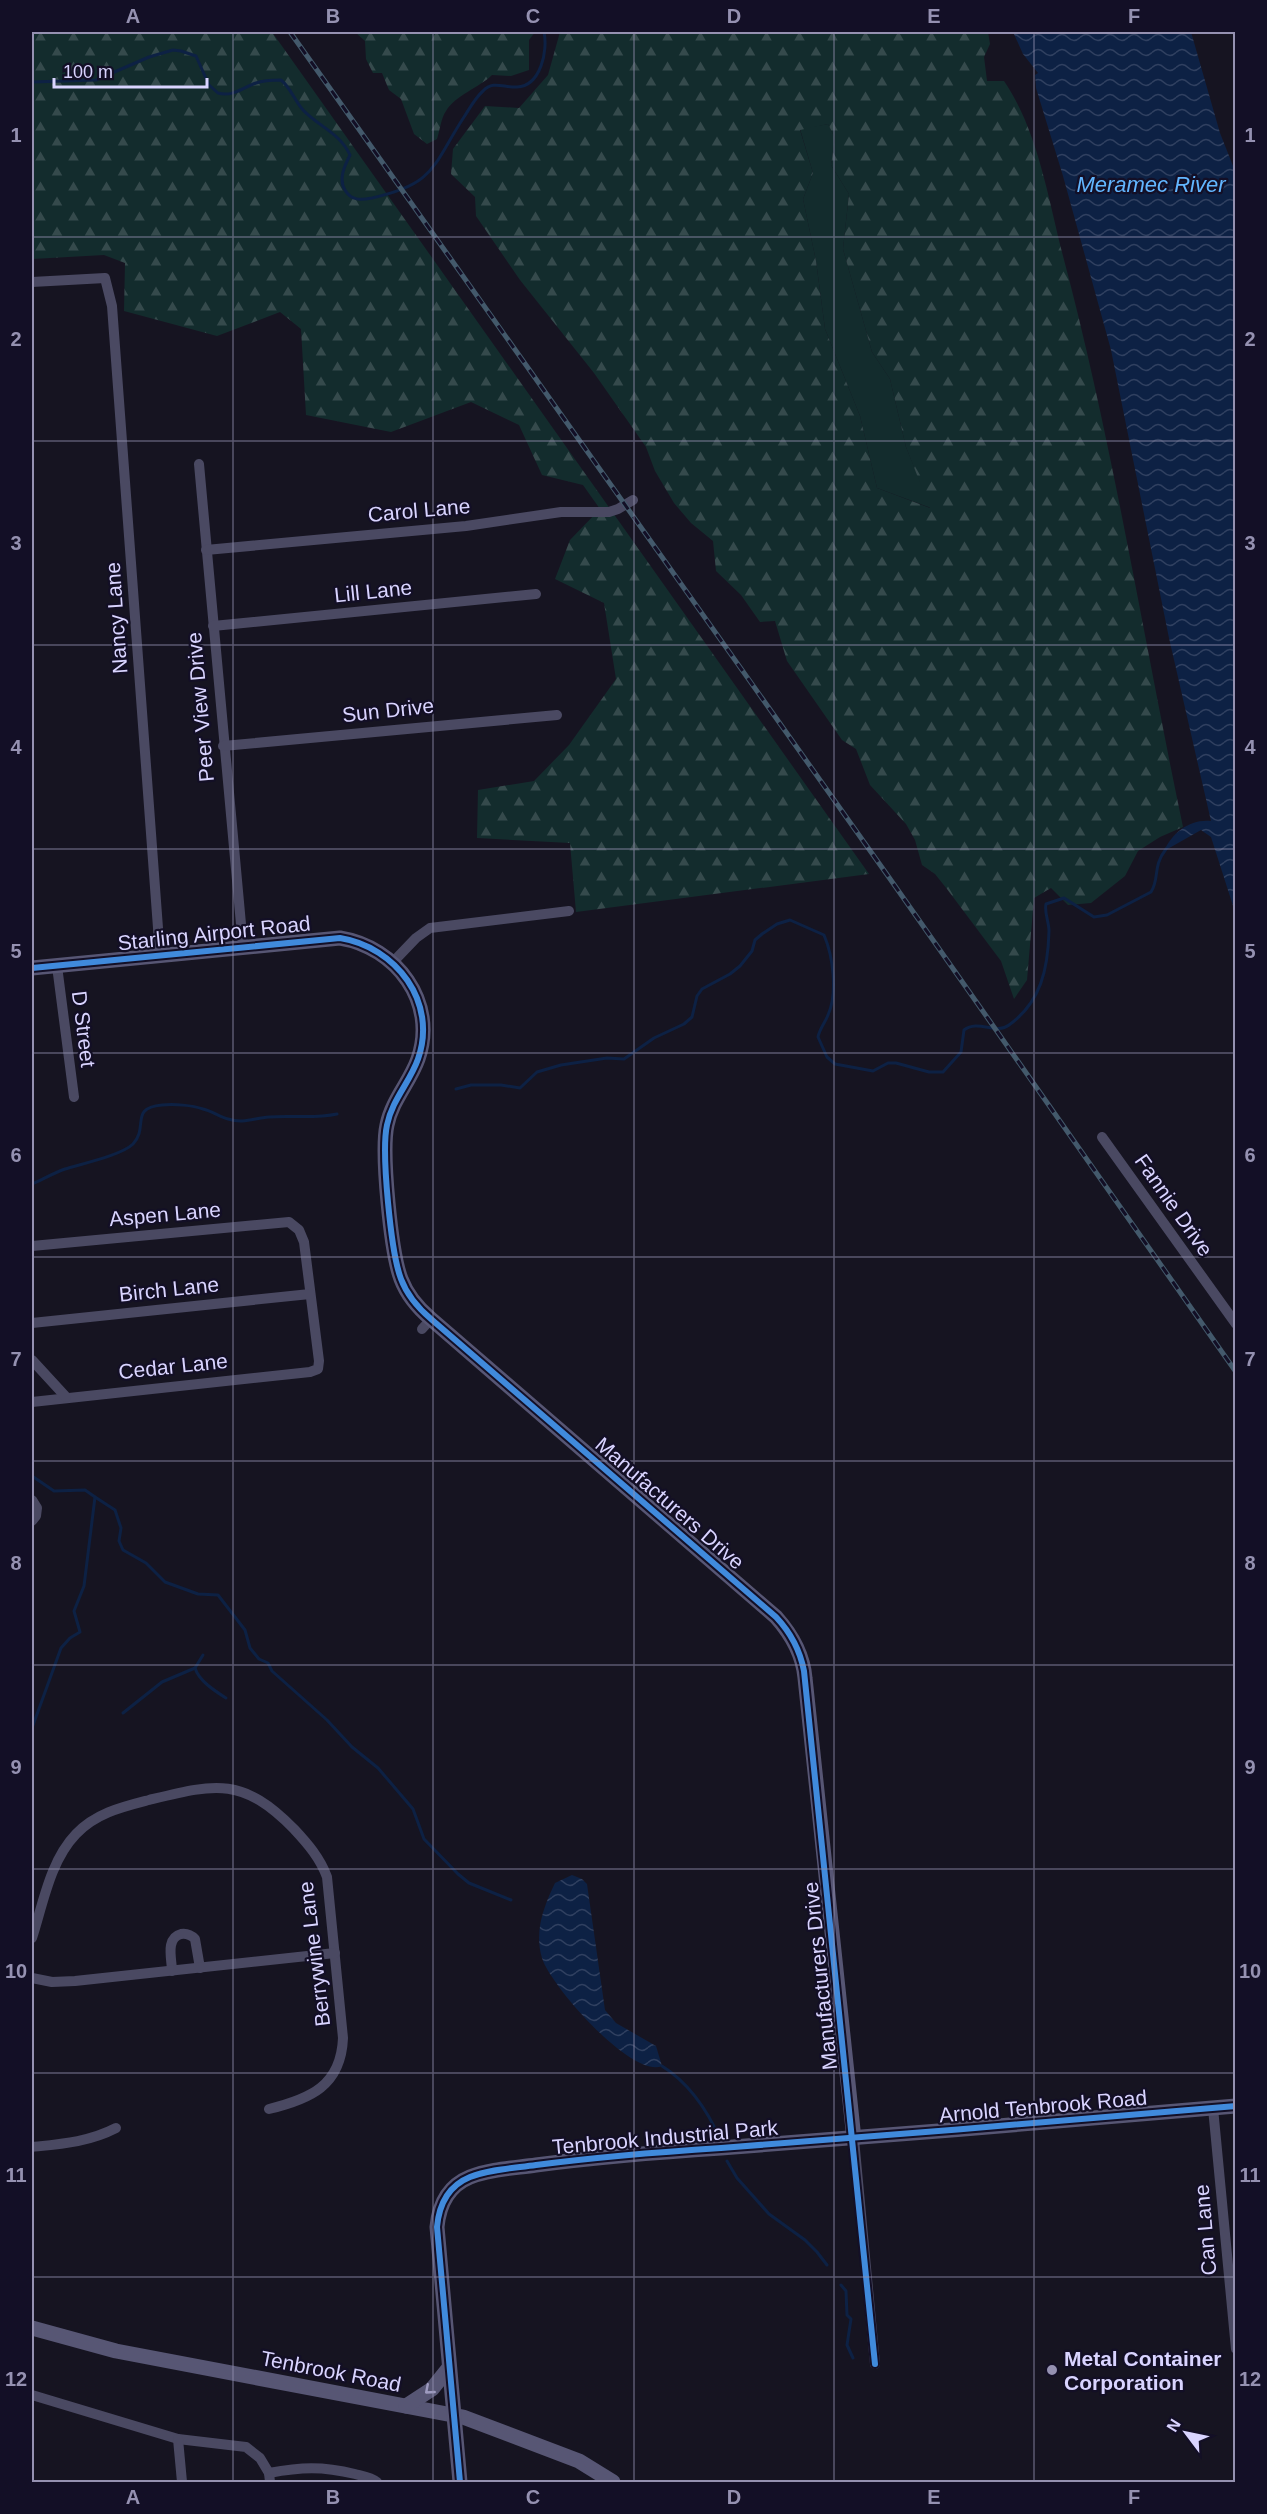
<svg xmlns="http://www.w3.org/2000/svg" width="1267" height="2514" viewBox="0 0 1267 2514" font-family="Arial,sans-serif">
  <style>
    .green { fill: #132c2d }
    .forest { fill: url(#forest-firs); fill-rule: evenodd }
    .water { fill: url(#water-waves) }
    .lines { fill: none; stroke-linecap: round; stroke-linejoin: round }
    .stream { stroke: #0d2144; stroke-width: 3 }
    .street { stroke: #4a4962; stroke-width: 10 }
    .secondary { stroke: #575674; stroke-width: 15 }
    .rail-casing { stroke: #43596b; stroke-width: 5 }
    .rail { stroke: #130f26; stroke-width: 3; stroke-dasharray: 9; stroke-linecap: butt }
    .cycleway-casing { stroke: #130f26; stroke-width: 10 }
    .cycleway { stroke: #408adc; stroke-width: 6 }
    .oneway { stroke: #9e9bc0 }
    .grid { fill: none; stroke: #9591b1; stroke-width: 1.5; stroke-opacity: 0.55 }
    .poi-dot { fill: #9591b1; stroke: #130f26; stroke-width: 2 }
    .labels { text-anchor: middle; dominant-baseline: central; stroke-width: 4.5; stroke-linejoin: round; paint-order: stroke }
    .street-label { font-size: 21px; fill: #d9d4ff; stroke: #130f26 }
    .poi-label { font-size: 21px; font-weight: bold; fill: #d9d4ff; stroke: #130f26; text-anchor: start }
    .water-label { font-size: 22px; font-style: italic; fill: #62b6ff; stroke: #130f26 }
    .neatline { fill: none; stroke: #9591b1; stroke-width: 2 }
    .grid-label { font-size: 20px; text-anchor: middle; font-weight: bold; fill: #9591b1 }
  </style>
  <defs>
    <pattern id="forest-firs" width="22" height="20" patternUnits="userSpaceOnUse" patternTransform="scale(1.5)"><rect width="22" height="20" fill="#132c2d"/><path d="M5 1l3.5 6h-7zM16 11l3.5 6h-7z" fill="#354a4c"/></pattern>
    <pattern id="water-waves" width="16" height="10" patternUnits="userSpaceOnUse" patternTransform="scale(1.5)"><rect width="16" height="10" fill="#0d2144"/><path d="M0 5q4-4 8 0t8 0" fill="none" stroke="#304060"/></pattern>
  </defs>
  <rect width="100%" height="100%" fill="#161421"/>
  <path class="green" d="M828,124L835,138L831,165L849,194L843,249L872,352L890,379L906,447L931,508L877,488L860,416L825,329L816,261L803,199L813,173L800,129Z"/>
  <g class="forest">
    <path d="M32,32H272L869,874L576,912L570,843L477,838L478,790L534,781L569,745L616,679L604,603L555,579L570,540L600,509L583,485L542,475L519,425L471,402L391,432L306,415L301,329L280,312L217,336L124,311L125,263L104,255L32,259Z"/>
    <path d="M355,32H535L529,40V70L511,76L492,75C480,87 454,96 446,111C441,118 440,130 437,139L427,144L414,134L401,99L389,90L382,73H373L366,59L365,41Z"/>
    <path d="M560,32H988L990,44L984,57L987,81H1004C1038,131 1048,198 1063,256C1113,444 1143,637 1183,827L1160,837L1138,851L1125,876L1091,903L1068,905L1051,888L1034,898L1027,980L1014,999L1001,961L947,889L935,874L922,865L915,840L906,824L870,785L856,749L842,740L787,661L775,621L760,622L741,595L716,571L713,541L691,523L674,503L655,471L646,447L594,373L520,280L476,216L475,197L451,174L453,149L485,106L519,108L548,75ZM828,124L835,138L831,165L849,194L843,249L872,352L890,379L906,447L930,508L877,488L860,416L825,329L816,261L803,199L813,173L800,130Z"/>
  </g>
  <g class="water">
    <path d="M1013,32H1191L1220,133L1235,171V912L1211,837L1201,830L1164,851C1173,832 1190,819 1211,821L1169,638L1111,350L1063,176L1036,88L1035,75L1038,73L1023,54Z"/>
    <path d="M572,1875L582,1879L587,1884L605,2010L616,2023L656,2046L662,2066C632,2079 550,1985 542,1958C534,1931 544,1906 555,1883Z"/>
  </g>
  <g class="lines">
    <g class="stream">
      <path d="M32,82L96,80L149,57L173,50L181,51L196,56L209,85L218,93C233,97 242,88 256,83C264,80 272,80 281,80C291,88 294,100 303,110C318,126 340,133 350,155C345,165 338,179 345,190C351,201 361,200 372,198C436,184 432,166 464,117C470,108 475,98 483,91C493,80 504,88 517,87C541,86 548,50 544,32"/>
      <path d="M456,1089L471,1085H501L520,1088L537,1072L561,1065L607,1058L624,1059L654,1038L684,1024L692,1017L697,996L702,989L730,974L740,966L752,951L755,940L762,934L777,924L790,920L824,935C833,956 838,993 828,1015C825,1023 820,1028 818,1037L827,1057L835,1064L873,1071L888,1063H896L929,1072H943L961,1052L964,1030C978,1019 996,1035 1009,1025C1041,1002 1048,969 1049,931C1049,922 1044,912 1046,904L1064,898L1094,917L1107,915L1151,892C1160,878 1152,867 1166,849"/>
      <path d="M32,1184C43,1179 54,1173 65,1169C81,1164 122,1155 133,1144C149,1127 129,1108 162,1105C174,1104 192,1105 203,1109C212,1111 220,1117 228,1119C244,1124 254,1118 269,1117C292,1115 314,1119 337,1114"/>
      <path d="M32,1476L54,1491L85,1490L95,1497L84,1586L74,1611L80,1632L70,1638L61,1648L32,1728"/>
      <path d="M95,1497L115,1510L121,1528L119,1541L123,1550L146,1563L165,1582L198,1594L218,1595L245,1630L250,1648L259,1659L268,1663L272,1671L327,1720L352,1747L378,1768L413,1809L424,1839L458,1874L469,1883L511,1900"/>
      <path d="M195,1668C199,1681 215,1691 226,1698"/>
      <path d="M123,1713L162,1682L195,1668L203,1655"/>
      <path d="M662,2066C689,2083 708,2111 721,2141"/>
      <path d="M727,2161L737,2178L769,2214L805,2240L817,2252L827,2265"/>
      <path d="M841,2285L846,2291L847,2315L851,2319L847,2345L853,2358"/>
    </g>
    <g class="street">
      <path d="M32,282L105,278L112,306L160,955"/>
      <path d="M199,464L243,946"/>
      <path d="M206,550L466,526L561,512H609L618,509L633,500"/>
      <path d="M213,626L536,594"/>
      <path d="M223,746L557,715"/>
      <path d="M393,962L416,938L430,928L569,911"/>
      <path d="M57,966L74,1097"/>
      <path d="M1102,1137L1236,1324"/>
      <path d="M32,1246L289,1222L299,1230L304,1242L319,1361L318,1369L310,1372L32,1402"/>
      <path d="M32,1323L310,1294"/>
      <path d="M422,1329L431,1319"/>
      <path d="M32,1360L66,1397"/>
      <path d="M32,1500L37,1508L36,1516L32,1521"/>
      <path d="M32,1938C43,1904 50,1861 76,1834C96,1813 122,1807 149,1800C215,1784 242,1776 294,1829C308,1844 320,1858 327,1877L343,2038C341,2086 310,2099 269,2109"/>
      <path d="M172,1971C172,1960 165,1938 181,1934C187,1933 191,1935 195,1939L200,1968"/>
      <path d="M32,1978L52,1982L75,1981L335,1953"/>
      <path d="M1213,2108L1236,2349"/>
      <path d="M854,2139L875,2364"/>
      <path d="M32,2147C61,2144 89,2142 116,2128"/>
      <path d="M32,2395L178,2439L246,2447L260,2458L269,2473L270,2482"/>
      <path d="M178,2439L182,2482"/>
      <path d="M269,2473C301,2467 322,2466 355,2474C363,2476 371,2477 377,2482"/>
    </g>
    <g class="secondary">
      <path d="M32,968L340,938C396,947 438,1002 418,1059C410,1082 392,1100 387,1125C381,1152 391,1253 401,1279C407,1295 418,1308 431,1319L776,1617C792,1635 803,1654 805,1678L854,2139"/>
      <path d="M32,2328L116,2351L463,2417L579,2461L613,2482"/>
      <path d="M406,2406L432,2389L448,2369"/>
      <path d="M460,2482L437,2227C439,2205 448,2186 470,2177C490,2169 515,2168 536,2165C598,2157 659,2152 721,2148C893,2135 1064,2121 1236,2106"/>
    </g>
    <defs>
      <path id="rail" d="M290,32L888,876L1236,1372"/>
    </defs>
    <use href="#rail" class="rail-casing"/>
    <use href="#rail" class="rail"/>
    <defs>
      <g id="cycleway">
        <path d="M32,968L340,938C396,947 438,1002 418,1059C410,1082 392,1100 387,1125C381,1152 391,1253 401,1279C407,1295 418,1308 431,1319L776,1617C791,1633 800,1650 804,1671L875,2364"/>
        <path d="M460,2482L437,2227C439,2205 448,2186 470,2177C490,2169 515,2168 536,2165C598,2157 659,2152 721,2148C893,2135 1064,2121 1236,2106"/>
      </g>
    </defs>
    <use href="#cycleway" class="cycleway-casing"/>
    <use href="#cycleway" class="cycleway"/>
  </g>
  <defs><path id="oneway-chevron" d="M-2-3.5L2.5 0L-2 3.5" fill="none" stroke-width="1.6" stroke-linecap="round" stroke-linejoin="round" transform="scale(1.5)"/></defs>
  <use class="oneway" href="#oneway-chevron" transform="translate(429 2390) rotate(139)"/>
  <path class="grid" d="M233,32V2482M433,32V2482M634,32V2482M834,32V2482M1034,32V2482M32,237H1236M32,441H1236M32,645H1236M32,849H1236M32,1053H1236M32,1257H1236M32,1461H1236M32,1665H1236M32,1869H1236M32,2073H1236M32,2277H1236"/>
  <circle class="poi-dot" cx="1052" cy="2370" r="6"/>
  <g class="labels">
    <g class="street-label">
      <text transform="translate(419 510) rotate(-5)">Carol Lane</text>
      <text transform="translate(373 591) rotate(-6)">Lill Lane</text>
      <text transform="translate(116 618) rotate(-94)">Nancy Lane</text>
      <text transform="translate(200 707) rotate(-95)">Peer View Drive</text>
      <text transform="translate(388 710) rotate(-6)">Sun Drive</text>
      <text transform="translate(214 933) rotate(-6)">Starling Airport Road</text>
      <text transform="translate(84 1029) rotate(83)">D Street</text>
      <text transform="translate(1174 1205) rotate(55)">Fannie Drive</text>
      <text transform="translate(165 1214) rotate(-5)">Aspen Lane</text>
      <text transform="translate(169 1289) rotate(-6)">Birch Lane</text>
      <text transform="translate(173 1366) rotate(-6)">Cedar Lane</text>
      <text transform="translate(670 1503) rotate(41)">Manufacturers Drive</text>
      <text transform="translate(314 1954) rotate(-97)">Berrywine Lane</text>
      <text transform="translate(820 1976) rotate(-96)">Manufacturers Drive</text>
      <text transform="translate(1043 2106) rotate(-5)">Arnold Tenbrook Road</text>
      <text transform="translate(665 2137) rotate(-5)">Tenbrook Industrial Park</text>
      <text transform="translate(1205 2230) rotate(-95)">Can Lane</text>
      <text transform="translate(331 2371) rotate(11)">Tenbrook Road</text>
    </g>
    <g class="poi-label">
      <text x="1064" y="2358">Metal Container<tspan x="1064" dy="24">Corporation</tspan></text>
    </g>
    <g class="water-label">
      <text x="1151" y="184">Meramec River</text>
    </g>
  </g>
  <rect width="1267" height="2514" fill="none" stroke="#130f26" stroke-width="66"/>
  <g transform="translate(1186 2433) rotate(302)" stroke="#130f26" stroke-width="4.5" paint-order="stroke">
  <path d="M0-4.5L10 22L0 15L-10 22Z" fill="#d9d4ff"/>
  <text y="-9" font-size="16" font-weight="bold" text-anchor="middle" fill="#d9d4ff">N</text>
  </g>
  <path d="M54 78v9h153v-9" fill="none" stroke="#d9d4ff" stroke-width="3"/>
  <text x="63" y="78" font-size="18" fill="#d9d4ff" stroke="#130f26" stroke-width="4.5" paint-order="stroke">100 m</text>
  <rect x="33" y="33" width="1201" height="2448" class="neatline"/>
  <g class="grid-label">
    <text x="133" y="23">A</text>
    <text x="333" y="23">B</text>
    <text x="533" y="23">C</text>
    <text x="734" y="23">D</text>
    <text x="934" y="23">E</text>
    <text x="1134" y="23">F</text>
    <text x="16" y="142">1</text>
    <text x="1250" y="142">1</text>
    <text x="16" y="346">2</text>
    <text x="1250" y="346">2</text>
    <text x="16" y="550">3</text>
    <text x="1250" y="550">3</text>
    <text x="16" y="754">4</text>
    <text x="1250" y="754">4</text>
    <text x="16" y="958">5</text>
    <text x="1250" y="958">5</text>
    <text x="16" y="1162">6</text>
    <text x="1250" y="1162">6</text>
    <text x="16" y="1366">7</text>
    <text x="1250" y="1366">7</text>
    <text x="16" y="1570">8</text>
    <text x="1250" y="1570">8</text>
    <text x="16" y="1774">9</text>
    <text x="1250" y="1774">9</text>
    <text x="16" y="1978">10</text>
    <text x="1250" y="1978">10</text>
    <text x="16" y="2182">11</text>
    <text x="1250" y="2182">11</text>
    <text x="16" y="2386">12</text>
    <text x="1250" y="2386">12</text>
    <text x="133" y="2504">A</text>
    <text x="333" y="2504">B</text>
    <text x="533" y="2504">C</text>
    <text x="734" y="2504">D</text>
    <text x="934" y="2504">E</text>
    <text x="1134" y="2504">F</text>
  </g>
</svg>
